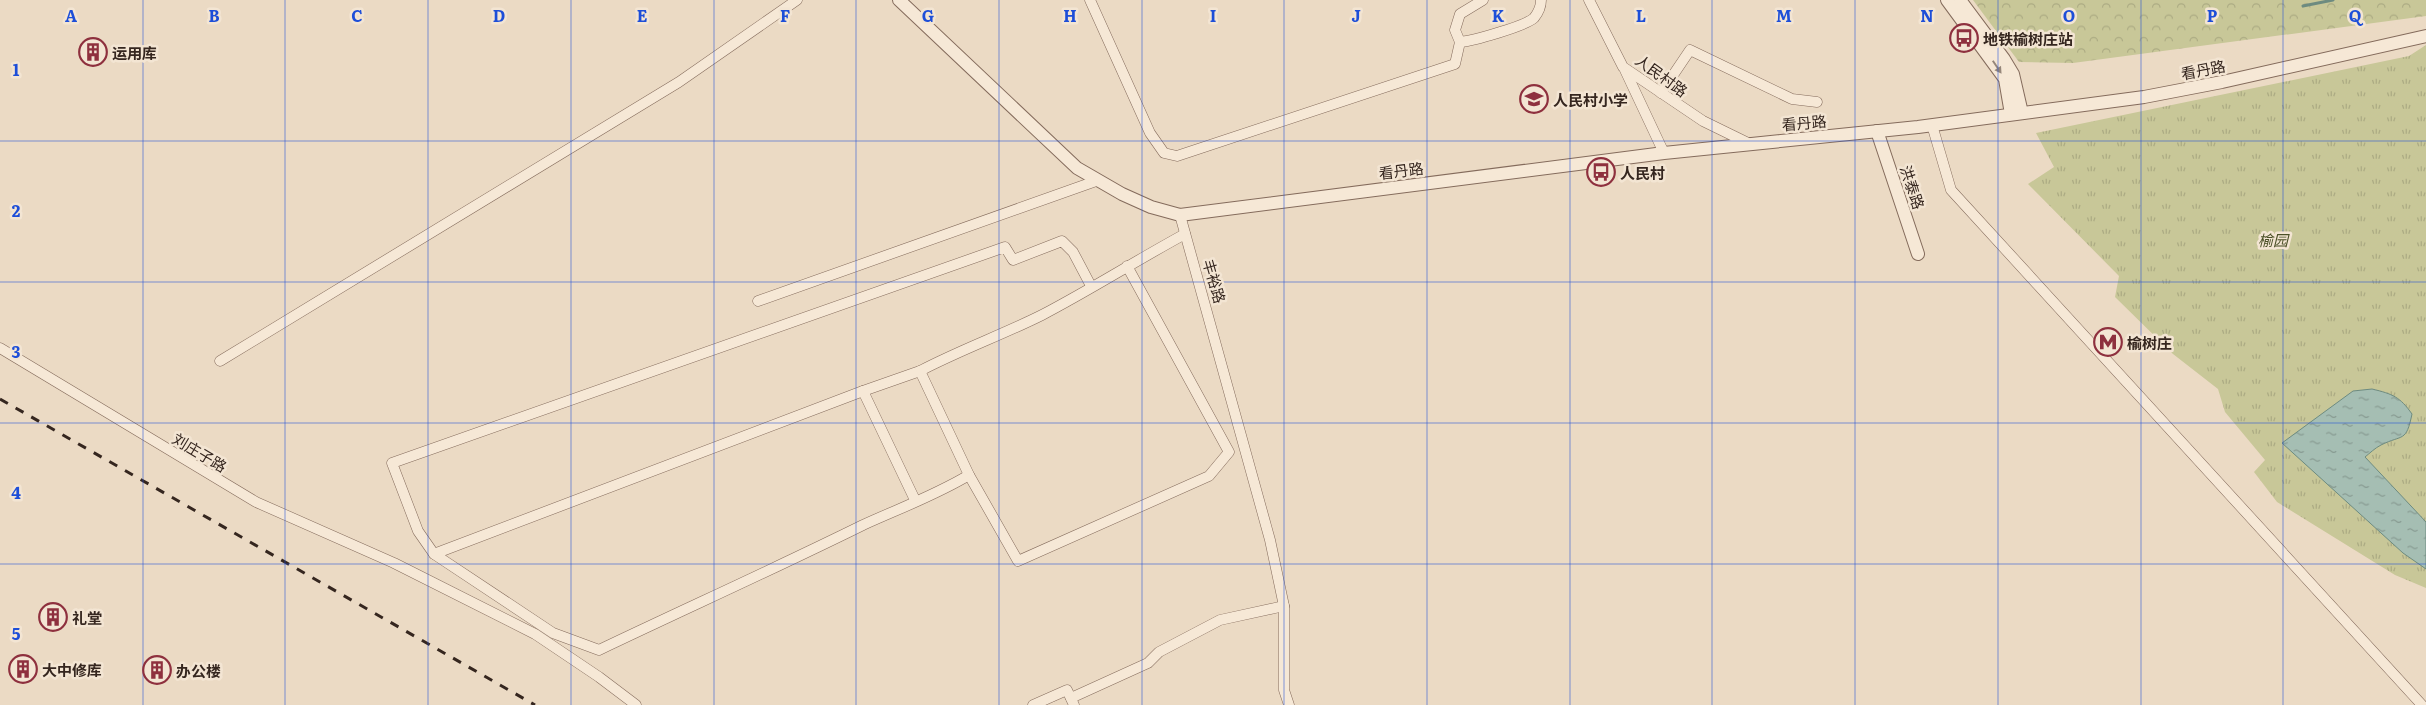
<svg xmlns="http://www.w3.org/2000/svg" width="2426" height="705" viewBox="0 0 2426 705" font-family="Literata,'Noto Sans SC',serif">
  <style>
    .forest { fill: url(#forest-crowns) }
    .park { fill: url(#park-tufts) }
    .water { fill: url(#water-ripples); stroke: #6d8b80 }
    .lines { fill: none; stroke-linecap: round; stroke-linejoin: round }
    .stream { stroke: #6d8b80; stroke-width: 3 }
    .minor-casing { stroke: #846b5c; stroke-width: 11 }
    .tertiary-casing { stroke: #846b5c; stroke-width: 14 }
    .minor { stroke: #f6e8d6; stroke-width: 10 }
    .tertiary { stroke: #f6e8d6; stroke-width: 12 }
    .rail { stroke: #35261f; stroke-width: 3; stroke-dasharray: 9 9; stroke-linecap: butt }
    .oneway { fill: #96877a }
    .grid { fill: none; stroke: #1d4ed8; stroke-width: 1; stroke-opacity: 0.55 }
    .labels { text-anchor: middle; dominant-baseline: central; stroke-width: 5; stroke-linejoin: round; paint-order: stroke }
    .poi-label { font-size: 15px; font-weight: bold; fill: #35261f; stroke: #f3e5d3; text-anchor: start }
    .street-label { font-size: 15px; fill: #35261f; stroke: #f3e5d3 }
    .park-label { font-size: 15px; font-style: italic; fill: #4b5027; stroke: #f3e5d3 }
    .grid-label { font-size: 16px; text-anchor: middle; font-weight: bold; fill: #1d4ed8; stroke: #f3e5d3; stroke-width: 5; stroke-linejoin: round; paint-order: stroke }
  </style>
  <defs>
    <pattern id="forest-crowns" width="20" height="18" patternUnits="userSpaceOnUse" patternTransform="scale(1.25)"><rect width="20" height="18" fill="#c8c798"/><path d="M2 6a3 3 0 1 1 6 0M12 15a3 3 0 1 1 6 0" fill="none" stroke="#acab83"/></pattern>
    <pattern id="park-tufts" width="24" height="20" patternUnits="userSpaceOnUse" patternTransform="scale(1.25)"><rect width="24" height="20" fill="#c8c798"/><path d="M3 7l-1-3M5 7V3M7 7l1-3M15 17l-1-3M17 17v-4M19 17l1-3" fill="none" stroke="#acab83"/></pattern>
    <pattern id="water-ripples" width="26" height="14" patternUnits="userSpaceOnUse" patternTransform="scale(1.25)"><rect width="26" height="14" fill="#a5beb3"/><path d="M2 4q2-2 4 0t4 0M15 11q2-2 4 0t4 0" fill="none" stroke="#879a91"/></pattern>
  </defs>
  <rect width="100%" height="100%" fill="#ebdac4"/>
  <path class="forest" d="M1973,0H2426V16L2073,63L2019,62Z"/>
  <path class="park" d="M2426,45V588L2395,575L2277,502L2254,472L2265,460L2225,412L2218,389L2173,354L2115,297L2119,276L2028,184L2054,167L2036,133L2409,56Z"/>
  <path class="water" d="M2372,389C2393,394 2400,397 2412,414C2406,443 2403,434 2381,445C2375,448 2370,453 2365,457L2426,522V569L2403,553L2282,443L2353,391Z"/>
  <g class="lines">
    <path class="stream" d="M2303,6L2333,0"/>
    <defs>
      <g id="minor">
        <path d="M1090,0L1150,133L1164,153L1177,156L1455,64L1460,42C1473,41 1525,26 1534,18C1538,13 1541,6 1541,0"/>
        <path d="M1589,0L1623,67L1703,121L1748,143"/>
        <path d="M1460,42L1455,30L1460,14L1483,0"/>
        <path d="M1625,70L1664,153"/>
        <path d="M1661,93L1690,50L1792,99L1817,102"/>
        <path d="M1932,125L1951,190L2422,705"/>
        <path d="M1180,215L1270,540L1284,606V690L1289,705"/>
        <path d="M1127,266L1229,452L1209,476L1018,561L969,475L920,371C960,350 1002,335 1042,315C1090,290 1137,260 1185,234"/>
        <path d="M758,301L1096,181"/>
        <path d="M0,348L256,502L394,563L535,634L599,677L636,705"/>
        <path d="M220,361L679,82L797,0"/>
        <path d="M863,391L434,554L553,633L599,650C687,608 776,568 863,525C898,509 936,495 969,475"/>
        <path d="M915,500L863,391L920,371"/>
        <path d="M434,554L418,531L392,463L1005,247L1013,260L1062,241L1073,252L1091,286"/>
        <path d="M1071,698L1148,663L1159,652L1220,620L1284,606"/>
        <path d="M1033,705L1067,690L1074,705"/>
      </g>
      <g id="tertiary">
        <path d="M899,0L1077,168L1122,194L1151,207L1180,215L1664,153L1918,127L2144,97L2222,82L2426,36"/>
        <path d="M1947,0L2005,79L2011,114"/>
        <path d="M1960,0L2004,59L2013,74L2022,113"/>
        <path d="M1877,131L1918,254"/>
      </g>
    </defs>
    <use href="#minor" class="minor-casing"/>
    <use href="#tertiary" class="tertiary-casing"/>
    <use href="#minor" class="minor"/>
    <use href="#tertiary" class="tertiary"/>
    <path class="rail" d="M0,399L535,705"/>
  </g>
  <defs><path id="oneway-solid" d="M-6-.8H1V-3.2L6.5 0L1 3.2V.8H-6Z" transform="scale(1.25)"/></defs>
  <use class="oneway" href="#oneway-solid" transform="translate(1997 67) rotate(56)"/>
  <path class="grid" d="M143,0V705M285,0V705M428,0V705M571,0V705M714,0V705M856,0V705M999,0V705M1142,0V705M1284,0V705M1427,0V705M1570,0V705M1712,0V705M1855,0V705M1998,0V705M2141,0V705M2283,0V705M0,141H2426M0,282H2426M0,423H2426M0,564H2426"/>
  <defs>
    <symbol id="bus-ring" viewBox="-11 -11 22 22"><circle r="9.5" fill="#f3e5d3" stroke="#8e303e" stroke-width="1.5"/><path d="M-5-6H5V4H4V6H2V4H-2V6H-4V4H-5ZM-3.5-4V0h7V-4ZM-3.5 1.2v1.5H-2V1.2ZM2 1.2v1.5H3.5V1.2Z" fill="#8e303e"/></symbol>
    <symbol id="building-ring" viewBox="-11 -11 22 22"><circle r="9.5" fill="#f3e5d3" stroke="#8e303e" stroke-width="1.5"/><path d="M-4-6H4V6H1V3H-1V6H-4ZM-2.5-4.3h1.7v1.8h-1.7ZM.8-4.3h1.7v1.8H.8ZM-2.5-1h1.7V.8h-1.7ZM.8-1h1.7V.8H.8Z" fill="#8e303e"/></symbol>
    <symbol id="school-ring" viewBox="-11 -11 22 22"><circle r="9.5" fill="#f3e5d3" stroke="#8e303e" stroke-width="1.5"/><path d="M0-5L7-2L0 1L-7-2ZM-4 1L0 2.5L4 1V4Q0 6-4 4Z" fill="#8e303e"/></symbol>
    <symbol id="metro-ring" viewBox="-11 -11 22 22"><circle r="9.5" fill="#f3e5d3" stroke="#8e303e" stroke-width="1.5"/><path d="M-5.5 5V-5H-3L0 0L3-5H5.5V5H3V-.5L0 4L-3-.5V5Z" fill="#8e303e"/></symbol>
  </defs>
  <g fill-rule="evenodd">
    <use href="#bus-ring" x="1948" y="22" width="32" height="32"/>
    <use href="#building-ring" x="77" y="36" width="32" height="32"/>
    <use href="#school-ring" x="1518" y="83" width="32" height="32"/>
    <use href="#bus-ring" x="1585" y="156" width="32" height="32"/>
    <use href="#metro-ring" x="2092" y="326" width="32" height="32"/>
    <use href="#building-ring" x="37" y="601" width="32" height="32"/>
    <use href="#building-ring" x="7" y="653" width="32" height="32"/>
    <use href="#building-ring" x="141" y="654" width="32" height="32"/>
  </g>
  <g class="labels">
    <g class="poi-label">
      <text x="1983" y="38">地铁榆树庄站</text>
      <text x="112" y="52">运用库</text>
      <text x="1553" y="99">人民村小学</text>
      <text x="1620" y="172">人民村</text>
      <text x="2127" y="342">榆树庄</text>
      <text x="72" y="617">礼堂</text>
      <text x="42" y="669">大中修库</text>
      <text x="176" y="670">办公楼</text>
    </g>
    <g class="street-label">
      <text transform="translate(2203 69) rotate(-11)">看丹路</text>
      <text transform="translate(1662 75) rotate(36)">人民村路</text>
      <text transform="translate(1804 122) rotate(-5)">看丹路</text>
      <text transform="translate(1401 170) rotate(-7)">看丹路</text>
      <text transform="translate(1913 187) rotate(72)">洪泰路</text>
      <text transform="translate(1215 281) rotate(74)">丰裕路</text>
      <text transform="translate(200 452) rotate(31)">刘庄子路</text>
    </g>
    <g class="park-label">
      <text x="2273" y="239">榆园</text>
    </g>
  </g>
  <g class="grid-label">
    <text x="71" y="22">A</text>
    <text x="214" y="22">B</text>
    <text x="357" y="22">C</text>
    <text x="499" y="22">D</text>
    <text x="642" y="22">E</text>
    <text x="785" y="22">F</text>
    <text x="928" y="22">G</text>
    <text x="1070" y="22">H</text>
    <text x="1213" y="22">I</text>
    <text x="1356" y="22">J</text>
    <text x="1498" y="22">K</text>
    <text x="1641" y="22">L</text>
    <text x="1784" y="22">M</text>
    <text x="1927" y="22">N</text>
    <text x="2069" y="22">O</text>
    <text x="2212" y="22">P</text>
    <text x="2355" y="22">Q</text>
    <text x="16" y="76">1</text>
    <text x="16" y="217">2</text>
    <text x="16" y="358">3</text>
    <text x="16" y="499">4</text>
    <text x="16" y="640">5</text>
  </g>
</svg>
